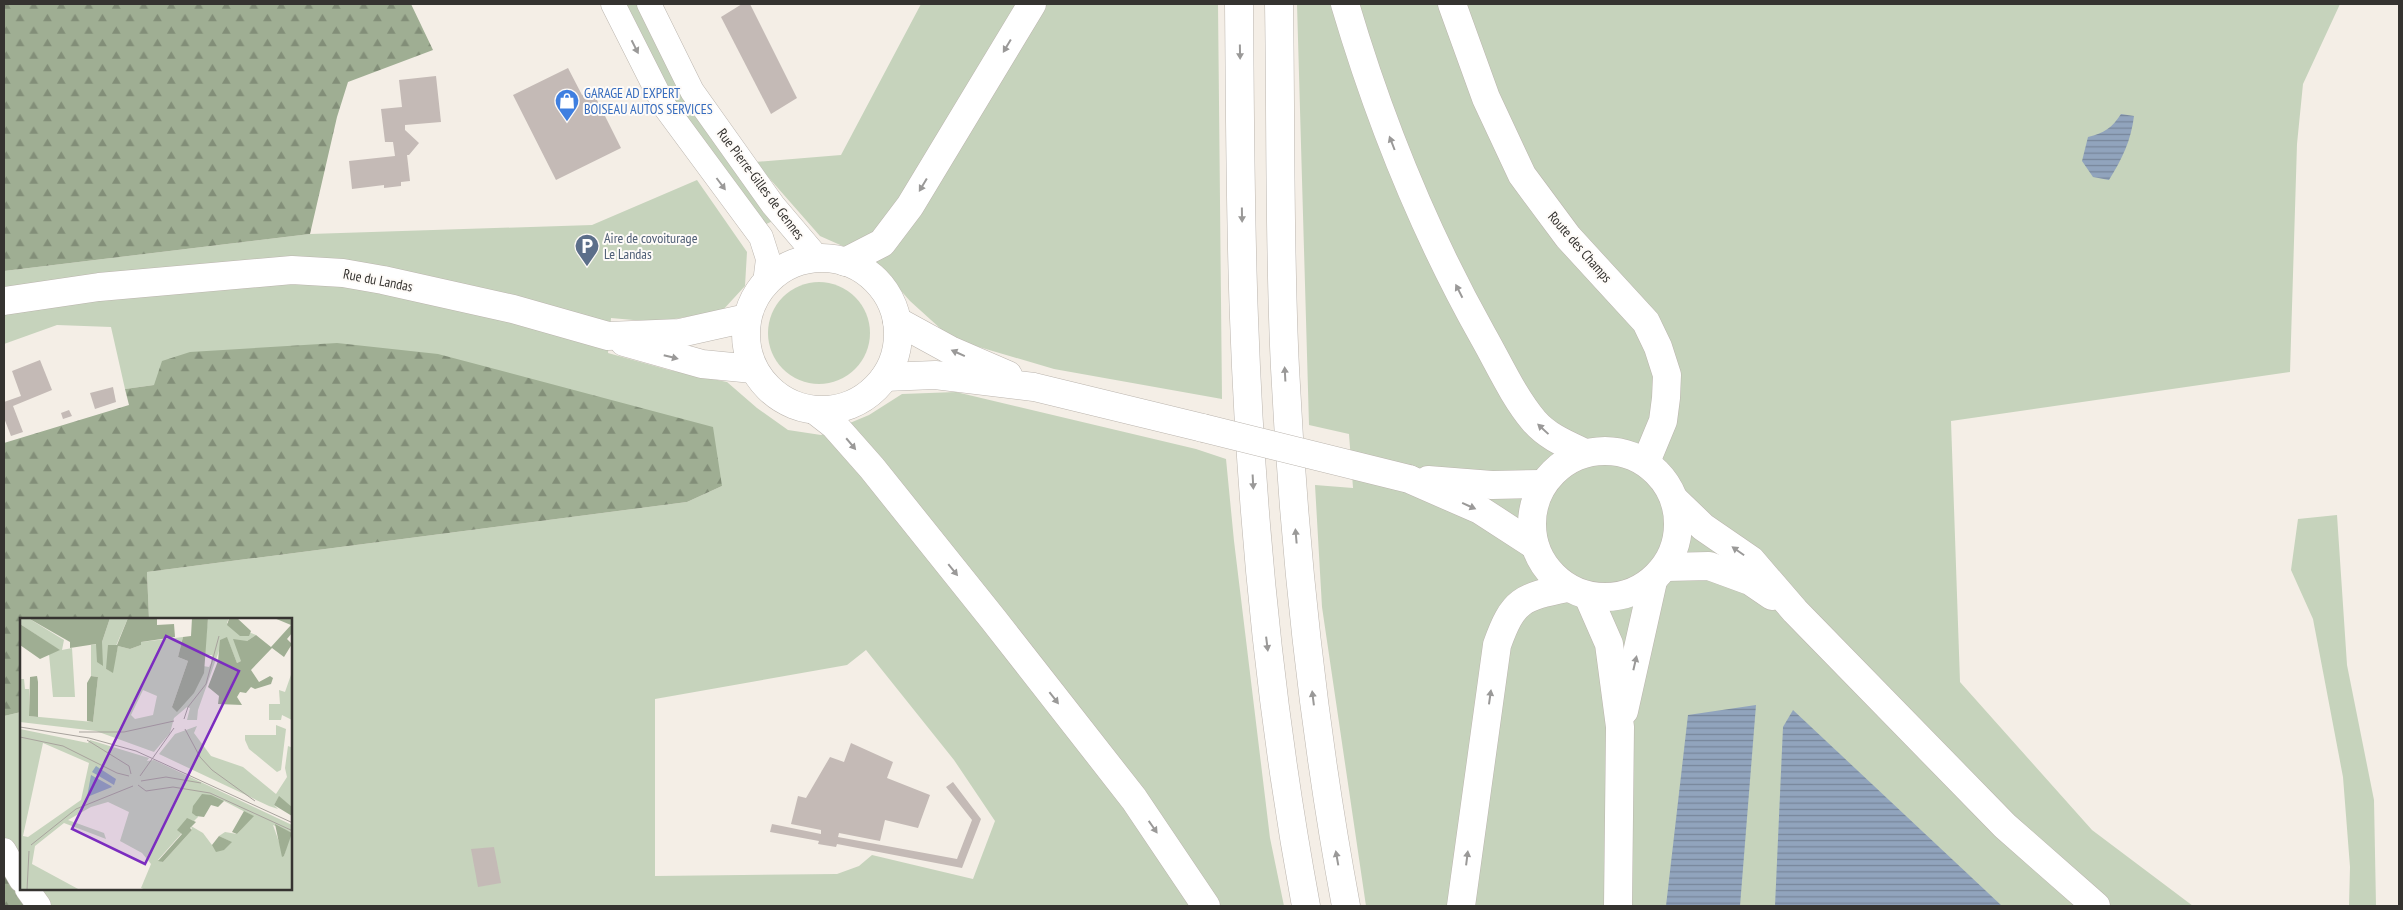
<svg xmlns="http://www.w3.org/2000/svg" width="2403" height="910" viewBox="0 0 2403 910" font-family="'PT Sans Narrow',sans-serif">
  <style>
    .green { fill: #c6d3bc; fill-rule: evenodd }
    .forest { fill: url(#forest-firs) }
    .water { fill: url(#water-rules) }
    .building { fill: #c4bab6 }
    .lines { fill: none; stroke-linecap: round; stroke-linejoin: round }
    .minor-casing { stroke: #bbb5ae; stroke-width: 25 }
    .tertiary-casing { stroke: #bbb5ae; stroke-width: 29 }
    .trunk-casing { stroke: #bbb5ae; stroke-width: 29 }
    .minor { stroke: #fff; stroke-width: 24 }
    .tertiary { stroke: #fff; stroke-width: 28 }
    .trunk { stroke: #fff; stroke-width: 28 }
    .tertiary-bridge-casing { stroke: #bbb5ae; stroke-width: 29; stroke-linecap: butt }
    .tertiary-bridge { stroke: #fff; stroke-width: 28 }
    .oneway { fill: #9a9998 }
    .labels { text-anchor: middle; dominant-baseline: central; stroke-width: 4; stroke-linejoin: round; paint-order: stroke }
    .shop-label { font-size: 14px; fill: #366cbe; stroke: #fefbf8; text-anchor: start }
    .street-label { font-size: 14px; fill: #353330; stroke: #fefbf8 }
    .service-label { font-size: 14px; fill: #4e5e75; stroke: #fefbf8; text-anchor: start }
    .inset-road { fill: none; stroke: #a8a39d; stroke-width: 1 }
    .view { fill: #7b2cbf; fill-opacity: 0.15; stroke: #7b2cbf; stroke-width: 2.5 }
    .inset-edge { fill: none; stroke: #353330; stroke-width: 2.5 }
  </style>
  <defs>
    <pattern id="forest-firs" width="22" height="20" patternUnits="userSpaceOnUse" patternTransform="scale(1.25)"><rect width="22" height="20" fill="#9fae93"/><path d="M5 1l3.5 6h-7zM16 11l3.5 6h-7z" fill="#828e78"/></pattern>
    <pattern id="water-rules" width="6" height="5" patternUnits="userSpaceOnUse" patternTransform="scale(1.25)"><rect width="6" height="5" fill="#91a4bd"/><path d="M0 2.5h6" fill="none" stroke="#77869a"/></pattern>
  </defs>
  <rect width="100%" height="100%" fill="#f4eee6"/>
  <g class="green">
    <path d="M619,4H640L775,220L762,226L672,110Z"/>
    <path d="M921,4H1218L1222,399L1054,369L952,339L910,301L874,260L820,236L755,162L841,155Z"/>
    <path d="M1297,4H2340L2303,84L2297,144L2290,372L1951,421L1960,682L2092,830L2193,906H1366L1322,607L1315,485L1353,488L1349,434L1309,425Z"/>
    <path d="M697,180L747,252L745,286L722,311L656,322L611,318L608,353L669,370L727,382L757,408L788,430L821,435L869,415L902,394L956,392L1196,449L1226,459L1234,541L1270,838L1284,906H25L4,869V716L21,712V889H291V619H149L147,572L687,502L722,486L154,385L125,389L111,327L57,325L4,344V271L310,234L592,225ZM866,650L954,760L995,821L973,879L872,855L859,866L837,874L655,876V699L847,665Z"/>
    <circle cx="819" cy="333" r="51"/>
    <path d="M2337,515L2347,665L2374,800L2376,906H2349L2350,867L2343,777L2313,619L2291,570L2298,519Z"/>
  </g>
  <g class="forest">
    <path d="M4,4H411L433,50L348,82L337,117L310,234L4,271Z"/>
    <path d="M337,343L438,354L713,427L722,486L687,502L147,572L149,619H21V712L4,716V443L129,405L125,389L154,385L162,361L190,352Z"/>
    <path d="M4,869L25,906H4Z"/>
  </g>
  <g class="water">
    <path d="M2121,114L2134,116C2131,141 2122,159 2109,180L2093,177L2082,161L2088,137C2104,133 2112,128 2121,114Z"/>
    <path d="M1756,705L1740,906H1666L1688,715Z"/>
    <path d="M1793,710L2002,906H1775L1783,727Z"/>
  </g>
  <g class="building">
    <path d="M742,4H750L797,98L771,114L721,17Z"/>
    <path d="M568,68L582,95L592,90L621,148L556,180L513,95Z"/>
    <path d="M436,76L441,122L405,125V130L419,143L409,155H407L410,181L401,182V186L384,188V185L352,189L349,161L395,156L393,142H385L381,109L402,107L399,80Z"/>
    <path d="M40,360L52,390L13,406L23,432L11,436L4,418V402L21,396L12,371Z"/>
    <path d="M113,387L116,402L95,409L90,393Z"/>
    <path d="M69,410L72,416L63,419L61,413Z"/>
    <path d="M851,743L893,762L887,778L930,795L918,828L885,820L880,841L839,833L838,837L957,859L972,820L946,787L953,782L981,819L962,868L837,844L836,847L818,844L819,841L770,832L772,824L821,834V830L791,824L798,796L806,798L830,757L844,762Z"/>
    <path d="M494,847L501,883L478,887L471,849Z"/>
  </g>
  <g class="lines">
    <defs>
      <g id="minor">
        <path d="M613,4L665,107L761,237L768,259L765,283"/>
        <path d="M649,4L692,91L773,205L818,258"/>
        <path d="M4,850L21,880"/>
        <path d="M27,889L39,906"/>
      </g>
      <g id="tertiary">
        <path d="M1452,4L1486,98L1522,175L1568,237L1646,322L1658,347L1667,375L1666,398L1663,421L1646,462"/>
        <circle cx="822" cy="334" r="76"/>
        <path d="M4,301L99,287L292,270L343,273L383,280L513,309L608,336L680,333L747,318"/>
        <path d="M897,321L950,350L1008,375"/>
        <path d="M624,342L702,364L753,369"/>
        <path d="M885,377L935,375L1034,387L1203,428"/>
        <circle cx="1605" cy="524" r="73"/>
        <path d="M1409,479L1480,510L1534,545"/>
        <path d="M1428,480L1492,485L1543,484"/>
        <path d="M1675,500L1703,527L1751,560L1795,611L2005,826L2096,906"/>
        <path d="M1666,567L1709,566L1750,581L1772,596"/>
        <path d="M1588,596L1609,644L1620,727L1618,906"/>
        <path d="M1624,711L1653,581"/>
      </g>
      <g id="trunk">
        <path d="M1239,4C1240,108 1240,213 1244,318C1251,515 1270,712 1306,906"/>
        <path d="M1279,4C1281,125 1279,247 1285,368C1294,549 1313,729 1346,906"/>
        <path d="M1345,4C1379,119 1424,231 1483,336C1499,364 1513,396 1534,421C1548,437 1566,444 1585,453"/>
        <path d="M845,262L882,243L910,206L1032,4"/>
        <path d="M816,411L834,425L872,468L993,619L1134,799L1206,906"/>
        <path d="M1461,906L1497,645C1513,600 1522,597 1567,588"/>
      </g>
    </defs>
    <use href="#minor" class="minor-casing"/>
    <use href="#tertiary" class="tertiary-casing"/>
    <use href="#trunk" class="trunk-casing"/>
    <use href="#minor" class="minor"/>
    <use href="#tertiary" class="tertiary"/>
    <use href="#trunk" class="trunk"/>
    <defs>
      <path id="tertiary-bridge" d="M1203,428L1409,479"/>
    </defs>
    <use href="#tertiary-bridge" class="tertiary-bridge-casing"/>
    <use href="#tertiary-bridge" class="tertiary-bridge"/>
  </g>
  <defs><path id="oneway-solid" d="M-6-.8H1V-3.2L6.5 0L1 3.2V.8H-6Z" transform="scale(1.25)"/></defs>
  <g class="oneway">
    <use href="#oneway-solid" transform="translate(1007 46) rotate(121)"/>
    <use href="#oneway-solid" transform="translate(635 47) rotate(63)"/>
    <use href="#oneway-solid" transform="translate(1240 52) rotate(89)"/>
    <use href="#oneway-solid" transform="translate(1392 143) rotate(-111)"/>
    <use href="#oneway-solid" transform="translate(721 184) rotate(53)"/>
    <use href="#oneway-solid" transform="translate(923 185) rotate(121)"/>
    <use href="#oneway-solid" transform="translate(1242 215) rotate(89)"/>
    <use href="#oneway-solid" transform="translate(1459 291) rotate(-117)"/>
    <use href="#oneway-solid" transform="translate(958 353) rotate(-156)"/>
    <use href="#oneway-solid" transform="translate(671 357) rotate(14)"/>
    <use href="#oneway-solid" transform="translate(1285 374) rotate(-93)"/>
    <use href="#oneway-solid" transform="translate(1543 429) rotate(-137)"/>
    <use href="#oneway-solid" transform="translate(851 444) rotate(50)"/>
    <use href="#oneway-solid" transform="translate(1253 482) rotate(87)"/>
    <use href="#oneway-solid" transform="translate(1469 506) rotate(24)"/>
    <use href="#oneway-solid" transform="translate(1296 536) rotate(-95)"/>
    <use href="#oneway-solid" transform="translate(1738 551) rotate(-145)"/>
    <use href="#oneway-solid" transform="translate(953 570) rotate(51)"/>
    <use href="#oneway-solid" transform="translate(1267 644) rotate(83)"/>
    <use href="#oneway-solid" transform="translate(1635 663) rotate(-77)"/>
    <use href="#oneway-solid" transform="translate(1490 697) rotate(-82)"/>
    <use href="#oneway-solid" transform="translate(1054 698) rotate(52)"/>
    <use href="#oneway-solid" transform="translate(1313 698) rotate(-97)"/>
    <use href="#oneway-solid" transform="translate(1153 827) rotate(55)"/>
    <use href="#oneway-solid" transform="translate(1337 858) rotate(-100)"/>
    <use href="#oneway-solid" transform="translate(1467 858) rotate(-83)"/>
  </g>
  <defs>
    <symbol id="shop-pin" viewBox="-11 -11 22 30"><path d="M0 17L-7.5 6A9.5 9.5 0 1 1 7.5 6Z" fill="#3f7fe0" stroke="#fefbf8"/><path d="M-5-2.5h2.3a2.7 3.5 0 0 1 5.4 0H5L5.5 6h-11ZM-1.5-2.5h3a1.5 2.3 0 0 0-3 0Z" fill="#fff"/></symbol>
    <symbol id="parking-pin" viewBox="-11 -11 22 30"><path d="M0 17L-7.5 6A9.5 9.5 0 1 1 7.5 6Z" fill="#5c6f8a" stroke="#fefbf8"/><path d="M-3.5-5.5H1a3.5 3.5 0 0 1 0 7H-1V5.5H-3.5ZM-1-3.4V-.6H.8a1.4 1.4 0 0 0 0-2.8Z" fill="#fff"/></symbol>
  </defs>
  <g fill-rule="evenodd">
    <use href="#shop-pin" x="553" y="87" width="28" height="38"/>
    <use href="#parking-pin" x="573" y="232" width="28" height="38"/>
  </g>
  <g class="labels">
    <g class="shop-label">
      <text x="584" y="93">GARAGE AD EXPERT<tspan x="584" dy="16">BOISEAU AUTOS SERVICES</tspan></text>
    </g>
    <g class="street-label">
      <text transform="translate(761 184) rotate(53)">Rue Pierre-Gilles de Gennes</text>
      <text transform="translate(1580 247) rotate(49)">Route des Champs</text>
      <text transform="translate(378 280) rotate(11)">Rue du Landas</text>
    </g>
    <g class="service-label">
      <text x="604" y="238">Aire de covoiturage<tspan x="604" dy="16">Le Landas</tspan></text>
    </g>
  </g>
  <g transform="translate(20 618)">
    <rect width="272" height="272" fill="#f4eee6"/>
    <path d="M0,0H8L44,22L42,32L52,30L55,79H33L29,36L39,32L0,6ZM90,0H108L86,51L92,54L98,28L110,31L121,27V24L163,19L158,39L168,43L152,89L183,48L189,49L191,45L192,37H184L188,0H209L207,5L236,17L227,23L221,43L217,45L207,20L200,30L178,92L177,102H167L170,90L167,89L154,100L150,115L134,134L76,113L0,104L1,61H4L5,71H9V98L73,104L78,59L71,58V27L77,26L82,48V24ZM123,72L137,78L133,97L115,101L111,97ZM272,54V102L262,97L261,102H249V86H260L259,72L265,74ZM256,107L266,111L261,152L257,154L229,131L225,122V117H256ZM177,108L174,115L191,138L223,149L256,176L267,159L265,150L268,128L273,130L272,189L259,179L254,187L258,191L249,188L139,136L155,116ZM0,111L68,125L70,122L129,140L127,143L134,142L272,207V215L253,207L264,238L270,216L272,217V272H126L121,270L131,246L122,235L100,223L109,194L88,184L71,189L48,202L84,215L86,221L44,205L15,228L12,246L60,272H0ZM23,125L69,145L61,182L8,219L3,218ZM204,183L233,198L217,216L205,214L199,218L211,224L192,227L183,215L171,208L172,212L143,244L138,242L162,215L166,201L174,203L178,199L175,190Z" fill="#c6d3bc" fill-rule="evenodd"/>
    <path d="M8,0H90L82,24L83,48L77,44L76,26L50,30V24ZM108,0H137V7L154,6L155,19L121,24V27L110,31L98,28L93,55L86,51L88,27H97ZM172,0H188L184,55L174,75L157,94L152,89L168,43L158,39L163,19L171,18ZM217,0L231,13L229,18H220L207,7L209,1ZM254,0H272V15L267,21L272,26L264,39L252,30L231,52L239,64L250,58L253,60L251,66L235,71L231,69L226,75L220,74L217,79L222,87L198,86L199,78L188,69L198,43L200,22L207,19L217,45L221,43L213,21L227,23L236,17L251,29L271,7ZM0,6L40,32L20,41L0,27ZM17,58L18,64V99L9,98L10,59ZM71,58L78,59L73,104L67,103V65ZM182,176L191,177L204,183L198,189L191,187L184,199L176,198L172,195L173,188ZM259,178L272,189V198L254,187ZM224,193L234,198L217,216L212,214ZM167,200L176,204L170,210L172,212L143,244L138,243L162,216L157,212ZM255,206L272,215L264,238L262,239ZM199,218L212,224L204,232L196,234L192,227Z" fill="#9fae93"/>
    <path d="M76,148L96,161L94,167L72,154ZM71,157L91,168L92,169L67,179Z" fill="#91a4bd"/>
    <path class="inset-road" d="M164,101L168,89L186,66L199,18M0,109L69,120L116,133L273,205M165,111L180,139L192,152L235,183M59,114H104L154,103M0,119L43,128L97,155L109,158M67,122L109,148L111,156M120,158L154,110M121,163L146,159L181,165M118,167L126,173L153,169L190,175L273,213M11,227L56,191L113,168M7,272L9,233"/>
    <path class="view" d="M146,18L219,53L125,246L52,211Z"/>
    <rect width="272" height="272" class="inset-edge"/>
  </g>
  <rect width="2403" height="910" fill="none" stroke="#353330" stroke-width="10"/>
</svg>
